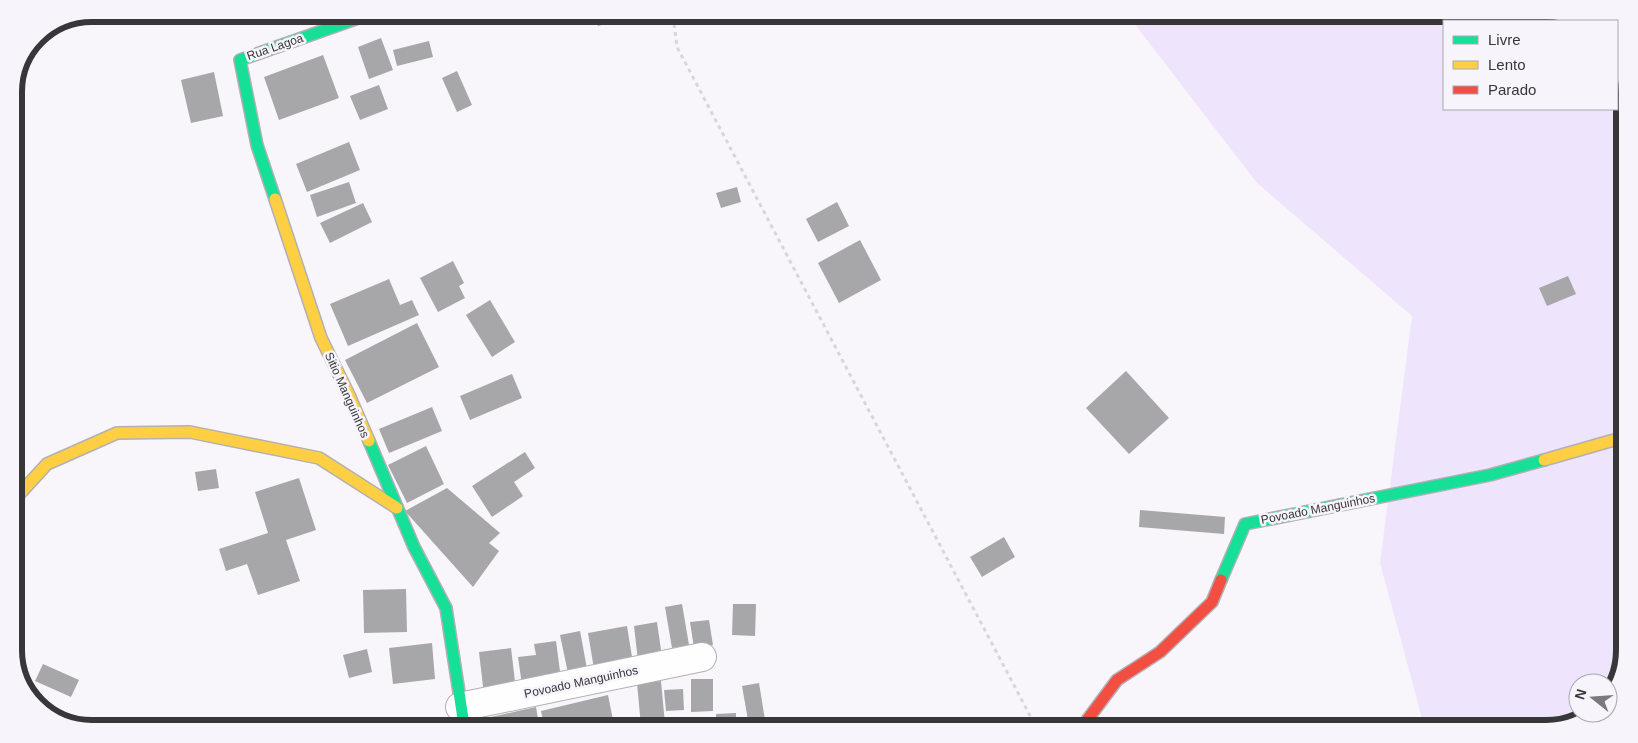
<svg xmlns="http://www.w3.org/2000/svg" width="1638" height="743" viewBox="0 0 1638 743" font-family="Arial,sans-serif">
  <style>
    .green { fill: #eee4fc }
    .building { fill: #a7a6a9 }
    .lines { fill: none; stroke-linecap: round; stroke-linejoin: round }
    .street-casing { stroke: #b2b0b4; stroke-width: 30 }
    .fast-casing { stroke: #b2b0b4; stroke-width: 14 }
    .slow-casing { stroke: #b2b0b4; stroke-width: 14 }
    .jam-casing { stroke: #b2b0b4; stroke-width: 14 }
    .path { stroke: #d7d7d7; stroke-width: 3; stroke-dasharray: 4 4; stroke-linecap: butt }
    .street { stroke: #fefefe; stroke-width: 28 }
    .fast { stroke: #16e098; stroke-width: 11 }
    .slow { stroke: #ffcf43; stroke-width: 11 }
    .jam { stroke: #f24e42; stroke-width: 11 }
    .labels { text-anchor: middle; dominant-baseline: central; stroke-width: 5; stroke-linejoin: round; paint-order: stroke }
    .street-label { font-size: 12px; fill: #373639; stroke: #f7f4fc }
    .rim { fill: none; stroke: #373639; stroke-width: 6 }
  </style>
  <rect width="100%" height="100%" fill="#f8f6fa"/>
  <path class="green" d="M1130,18L1576,20L1578,21H1444V109H1617V66L1624,87L1618,681L1608,693V683H1578V713H1592L1590,716L1546,729H1425L1380,563L1412,316L1257,183Z"/>
  <g class="building">
    <path d="M595,16H632L598,26Z"/>
    <path d="M381,38L393,70L369,79L358,47Z"/>
    <path d="M429,41L433,57L397,66L393,50Z"/>
    <path d="M323,55L339,98L279,120L264,77Z"/>
    <path d="M457,71L472,105L457,112L442,78Z"/>
    <path d="M214,72L223,116L191,123L181,80Z"/>
    <path d="M379,85L388,109L360,120L350,96Z"/>
    <path d="M349,142L360,170L307,192L296,164Z"/>
    <path d="M349,182L356,203L317,217L310,195Z"/>
    <path d="M737,187L741,202L721,208L716,193Z"/>
    <path d="M837,202L849,226L818,242L806,219Z"/>
    <path d="M363,203L372,222L330,243L320,223Z"/>
    <path d="M860,240L881,280L839,303L818,263Z"/>
    <path d="M453,261L464,283L459,286L465,298L438,312L420,278Z"/>
    <path d="M1568,276L1576,294L1547,306L1539,288Z"/>
    <path d="M389,279L400,305L412,300L419,315L348,346L330,304Z"/>
    <path d="M490,300L515,342L492,357L466,315Z"/>
    <path d="M417,323L439,367L367,403L345,360Z"/>
    <path d="M1126,371L1169,418L1129,454L1086,408Z"/>
    <path d="M512,374L522,398L470,420L460,396Z"/>
    <path d="M432,407L442,431L389,453L379,429Z"/>
    <path d="M426,446L444,484L407,503L388,465Z"/>
    <path d="M525,452L535,468L514,482L523,496L492,517L472,486Z"/>
    <path d="M216,469L219,488L198,491L195,472Z"/>
    <path d="M299,478L316,530L286,540L300,581L258,595L247,564L226,571L219,549L268,533L255,492Z"/>
    <path d="M447,488L500,533L489,543L499,551L473,587L405,511Z"/>
    <path d="M1140,510L1225,517L1224,534L1139,527Z"/>
    <path d="M1004,537L1015,557L982,577L970,557Z"/>
    <path d="M406,589L407,632L364,633L363,590Z"/>
    <path d="M682,604L689,645L672,648L665,607Z"/>
    <path d="M733,604H756L755,636L732,635Z"/>
    <path d="M709,620L713,645L694,648L690,622Z"/>
    <path d="M657,622L662,657L638,661L634,626Z"/>
    <path d="M627,626L633,663L594,669L588,633Z"/>
    <path d="M580,631L588,674L569,678L560,635Z"/>
    <path d="M556,641L561,679L522,685L518,657L536,655L534,644Z"/>
    <path d="M432,643L435,679L393,684L389,648Z"/>
    <path d="M511,648L516,690L484,695L479,652Z"/>
    <path d="M367,649L372,672L349,678L343,655Z"/>
    <path d="M43,664L79,680L71,697L35,681Z"/>
    <path d="M691,679H713V711L691,712Z"/>
    <path d="M661,681L665,724L641,726L637,683Z"/>
    <path d="M759,683L766,726H749L742,686Z"/>
    <path d="M683,689L684,710L666,711L664,690Z"/>
    <path d="M608,695L614,725H544L541,711Z"/>
    <path d="M536,707L539,725H470L469,722Z"/>
    <path d="M736,713V726H716V714Z"/>
    <path d="M772,723L794,724V726H771Z"/>
  </g>
  <g class="lines">
    <defs>
      <path id="street" d="M460,707L702,657"/>
      <g id="fast">
        <path d="M275,199L257,145L240,60L367,15"/>
        <path d="M369,441L414,547L446,608L464,725"/>
        <path d="M1221,580L1245,524L1490,475L1544,460"/>
      </g>
      <g id="slow">
        <path d="M275,199L321,338L349,395L369,441"/>
        <path d="M1544,460L1621,438"/>
        <path d="M14,500L47,464L117,433L190,432L319,458L397,508"/>
      </g>
      <path id="jam" d="M1082,727L1117,680L1160,652L1212,602L1221,580"/>
    </defs>
    <use href="#street" class="street-casing"/>
    <use href="#fast" class="fast-casing"/>
    <use href="#slow" class="slow-casing"/>
    <use href="#jam" class="jam-casing"/>
    <path class="path" d="M673,16L677,47L1036,727"/>
    <use href="#street" class="street"/>
    <use href="#fast" class="fast"/>
    <use href="#slow" class="slow"/>
    <use href="#jam" class="jam"/>
  </g>
  <g class="labels">
    <g class="street-label">
      <text transform="translate(275 47) rotate(-19)">Rua Lagoa</text>
      <text transform="translate(347 395) rotate(66)">Sitio Manguinhos</text>
      <text transform="translate(1318 509) rotate(-11)">Povoado Manguinhos</text>
      <text transform="translate(581 682) rotate(-12)">Povoado Manguinhos</text>
    </g>
  </g>
  <path d="M0 0H1638V743H0ZM92 22H1546A70 70 0 0 1 1616 92V650A70 70 0 0 1 1546 720H92A70 70 0 0 1 22 650V92A70 70 0 0 1 92 22Z" fill="#f7f4fc" fill-rule="evenodd"/>
  <path class="rim" d="M92 22H1546A70 70 0 0 1 1616 92V650A70 70 0 0 1 1546 720H92A70 70 0 0 1 22 650V92A70 70 0 0 1 92 22Z"/>
  <rect x="1443" y="20" width="175" height="90" fill="#f7f4fc" stroke="#aaa8ae"/>
  <rect x="1453" y="36" width="25" height="8" fill="#16e098" stroke="#aaa8ae"/>
  <text x="1488" y="45" font-size="15" fill="#373639">Livre</text>
  <rect x="1453" y="61" width="25" height="8" fill="#ffcf43" stroke="#aaa8ae"/>
  <text x="1488" y="70" font-size="15" fill="#373639">Lento</text>
  <rect x="1453" y="86" width="25" height="8" fill="#f24e42" stroke="#aaa8ae"/>
  <text x="1488" y="95" font-size="15" fill="#373639">Parado</text>
  <g transform="translate(1593 698) rotate(287)"><circle r="24" fill="#f7f4fc" stroke="#aaa8ae"/>
  <path d="M0-4L9 19L0 12L-9 19Z" fill="#7b797d"/>
  <text y="-8" font-size="14" font-weight="bold" text-anchor="middle" fill="#373639">N</text>
  </g>
</svg>
